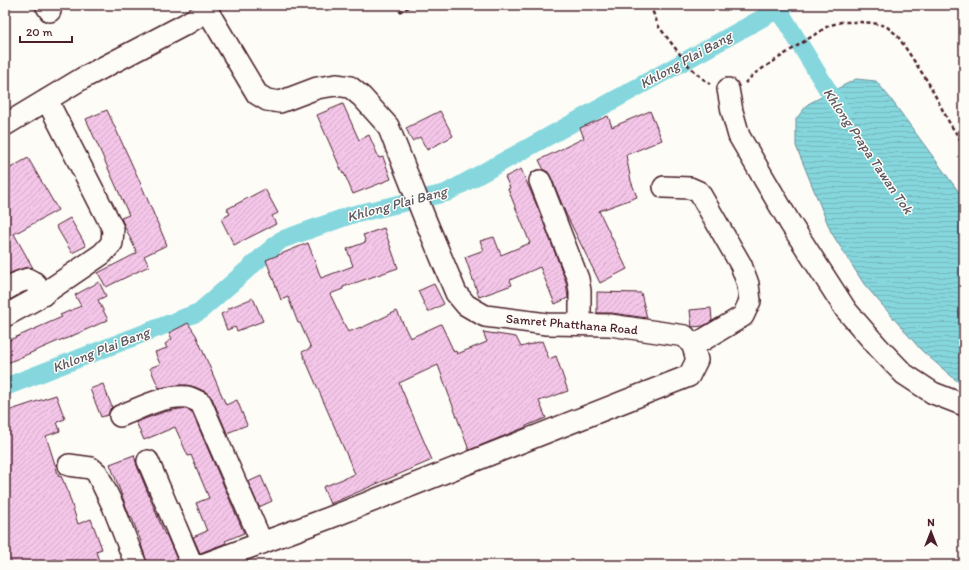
<svg xmlns="http://www.w3.org/2000/svg" width="969" height="570" viewBox="0 0 969 570" font-family="Itim,sans-serif">
  <style>
    .water { fill: url(#water-rules); stroke: #6d8d96 }
    .lines { fill: none; stroke-linecap: round; stroke-linejoin: round }
    .canal { stroke: #85d7dd; stroke-width: 18 }
    .building { fill: url(#building-hatch); stroke: #4a1f2b }
    .minor-casing { stroke: #4a1f2b; stroke-width: 24 }
    .path { stroke: #4a1f2b; stroke-width: 2.5; stroke-dasharray: 4 3; stroke-linecap: butt }
    .minor { stroke: #fdfcf7; stroke-width: 21 }
    .labels { text-anchor: middle; dominant-baseline: central; stroke-width: 3; stroke-linejoin: round; paint-order: stroke }
    .street-label { font-size: 13px; fill: #4a1f2b; stroke: #fdfcf7 }
    .water-label { font-size: 14px; font-style: italic; fill: #5c5660; stroke: #fdfcf7 }
  </style>
  <defs>
    <pattern id="water-rules" width="6" height="5" patternUnits="userSpaceOnUse"><rect width="6" height="5" fill="#85d7dd"/><path d="M0 2.5h6" fill="none" stroke="#74b8be"/></pattern>
    <pattern id="building-hatch" width="6" height="6" patternUnits="userSpaceOnUse"><rect width="6" height="6" fill="#f4c6e9"/><path d="M-1 1l2-2M0 6l6-6M5 7l2-2" fill="none" stroke="#d3aac8"/></pattern>
  </defs>
  <rect width="100%" height="100%" fill="#fdfcf7"/>
  <filter id="ink" filterUnits="userSpaceOnUse"><feTurbulence type="fractalNoise" baseFrequency=".025" numOctaves="2"/><feDisplacementMap in="SourceGraphic" scale="8" xChannelSelector="R" yChannelSelector="G"/><feConvolveMatrix kernelMatrix="1 2 1 2 8 2 1 2 1" color-interpolation-filters="sRGB"/></filter>
  <g filter="url(#ink)">
    <path class="water" d="M856,79L876,81L890,98L964,199V387L921,350L864,284L831,232L796,146V119L808,104Z"/>
    <g class="lines">
      <g class="canal">
        <path d="M776,5L829,92L843,113"/>
        <path d="M5,387L199,312L281,240L351,215L446,193L786,5"/>
      </g>
    </g>
    <g class="building">
      <path d="M343,104L359,140L369,135L379,158L383,157L391,179L353,194L344,173L343,174L317,115Z"/>
      <path d="M107,110L140,182L167,245L144,256L149,266L106,287L98,273L137,253L121,218L129,215L86,119Z"/>
      <path d="M440,111L453,136L427,150L420,137L412,141L406,128Z"/>
      <path d="M650,111L662,140L626,155L631,181L637,197L599,211L627,269L600,283L566,214L551,177L548,172L544,170L539,160L584,138L580,128L608,116L612,127Z"/>
      <path d="M28,158L58,210L14,234L33,268L29,267L24,268L13,272L5,276V171Z"/>
      <path d="M521,169L540,213L566,282L568,298L555,304L540,267L510,280L512,285L479,297L465,257L484,250L480,241L494,237L501,255L530,243L508,189L510,188L505,177Z"/>
      <path d="M265,189L278,213L272,216L276,224L234,245L221,219L230,214L227,209Z"/>
      <path d="M70,218L86,246L72,253L56,226Z"/>
      <path d="M384,228L398,268L343,287V289L330,294L348,332L361,327V328L397,311L410,338L441,324L454,352L456,351L457,354L487,342L483,332L516,337L521,347L542,341L549,359L556,356L568,391L539,401L546,418L526,426V427L469,450L451,401L438,365L399,383L432,460L330,504L323,487L355,474L302,352L311,348L300,323H298L288,297L281,300L266,260L308,243L321,278L353,266L347,249L366,242L363,235Z"/>
      <path d="M99,282L106,296L98,300L108,320L63,340V339L5,364V342L62,317L60,315L81,306L75,295Z"/>
      <path d="M434,284L444,304L428,312L418,291Z"/>
      <path d="M597,292L641,293L647,318L612,313H597Z"/>
      <path d="M253,298L263,321L237,331L235,327L227,330L221,314L228,311L227,309Z"/>
      <path d="M711,308L712,321L703,326L692,327L690,310Z"/>
      <path d="M188,323L196,335L226,405L237,400L247,425L227,433L212,398L206,392L195,387L187,385H177L159,388L150,368L160,364L155,352L167,348L165,344L172,339L169,333Z"/>
      <path d="M103,384L112,407L110,409L108,415L101,417L90,389Z"/>
      <path d="M56,395L65,419L57,422L60,431L46,436L59,477L61,476L64,483H65L78,524L91,519L102,549L96,551L100,565H58L56,559L40,565H5V412Z"/>
      <path d="M179,409H186L192,412L244,533L225,541L226,543L200,553L193,537L207,531L196,503L209,498L191,455L188,456L175,427L144,440L136,422L164,412Z"/>
      <path d="M134,455L137,466L165,535L166,534L178,562L171,565H148L141,544H142L131,516L130,517L110,464Z"/>
      <path d="M261,476L272,501L259,507L248,482Z"/>
    </g>
    <g class="lines">
      <defs>
        <g id="minor">
          <path d="M46,5L50,11"/>
          <path d="M728,89L732,111L739,136L790,223L846,310L878,347L904,374L933,393L964,405"/>
          <path d="M5,125L83,78L186,24L207,11"/>
          <path d="M540,181L578,279L580,291V324"/>
          <path d="M664,187L690,188L699,192L741,265L748,284L750,301L743,316L693,346"/>
          <path d="M5,290L19,282L28,279L35,283L43,295"/>
          <path d="M5,316L36,299L102,254L112,243L113,229L47,100"/>
          <path d="M120,416C141,408 163,395 187,397C192,398 197,401 201,403L262,543"/>
          <path d="M148,461L192,565"/>
          <path d="M69,465L91,468L97,473L113,506L136,565"/>
          <path d="M202,565L329,518L671,383L689,376L697,360L693,346L685,336L610,325L547,324L485,316L466,305L456,293L425,219L388,126L362,97L350,87L336,85L317,88L280,102L267,100L257,94L204,5"/>
        </g>
      </defs>
      <use href="#minor" class="minor-casing"/>
      <g class="path">
        <path d="M650,5L659,27L689,66L702,78L710,84"/>
        <path d="M399,12L413,5"/>
        <path d="M745,83L754,74L828,26L841,22H859L873,23L886,26L897,35L928,82L950,124L964,145"/>
      </g>
      <use href="#minor" class="minor"/>
    </g>
  </g>
  <g class="labels">
    <g class="street-label">
      <text transform="translate(572 324) rotate(5)">Samret Phatthana Road</text>
    </g>
    <g class="water-label">
      <text transform="translate(686 60) rotate(-29)">Khlong Plai Bang</text>
      <text transform="translate(868 151) rotate(56)">Khlong Prapa Tawan Tok</text>
      <text transform="translate(397 204) rotate(-15)">Khlong Plai Bang</text>
      <text transform="translate(101 350) rotate(-21)">Khlong Plai Bang</text>
    </g>
  </g>
  <rect width="969" height="570" fill="none" stroke="#fdfcf7" stroke-width="20"/>
  <rect x="10" y="10" width="949" height="550" fill="none" stroke="#4a1f2b" stroke-width="1.5" filter="url(#ink)"/>
  <g transform="translate(931 532)" stroke="#fdfcf7" stroke-width="3" paint-order="stroke">
  <path d="M0-3L7 15L0 10L-7 15Z" fill="#4a1f2b"/>
  <text y="-6" font-size="11" font-weight="bold" text-anchor="middle" fill="#4a1f2b">N</text>
  </g>
  <path d="M20 36v6h52v-6" fill="none" stroke="#4a1f2b" stroke-width="2"/>
  <text x="26" y="36" font-size="12" fill="#4a1f2b" stroke="#fdfcf7" stroke-width="3" paint-order="stroke">20 m</text>
</svg>
